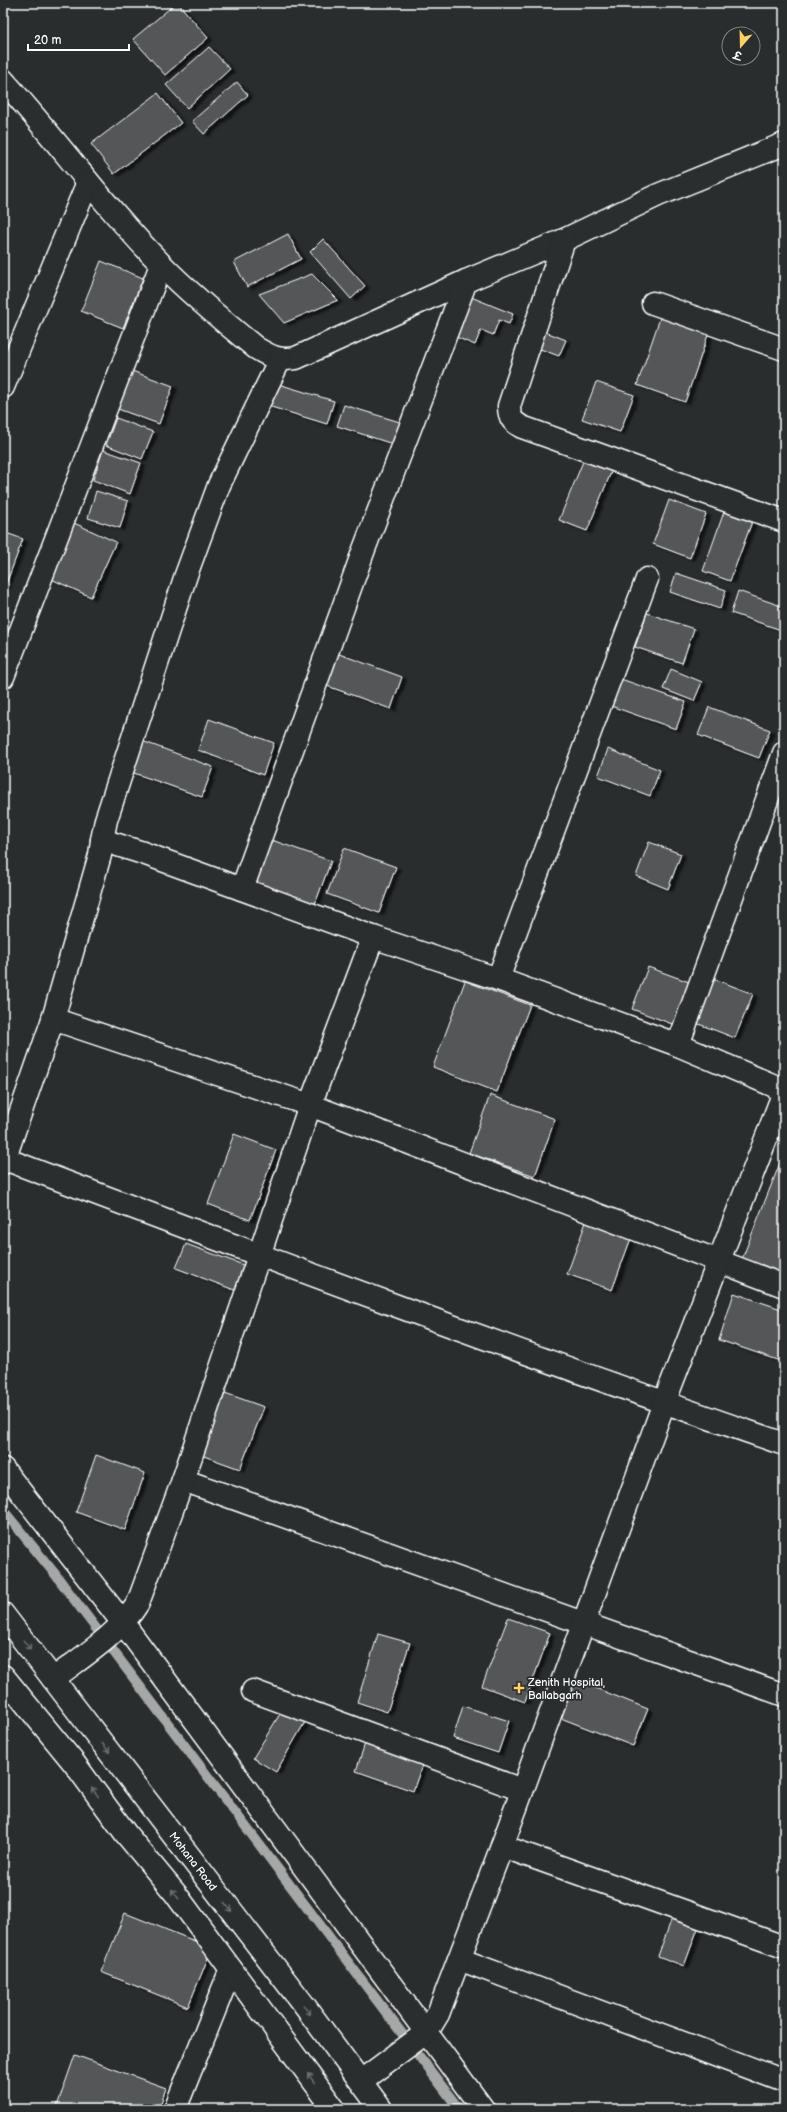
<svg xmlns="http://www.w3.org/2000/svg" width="787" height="2112" viewBox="0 0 787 2112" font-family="'Balsamiq Sans','Playpen Sans Deva',sans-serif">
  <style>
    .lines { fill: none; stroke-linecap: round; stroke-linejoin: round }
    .stream { stroke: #a6a7a7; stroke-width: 10 }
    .building { fill: #555758; stroke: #fff; filter: url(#shadow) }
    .street-casing { stroke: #fff; stroke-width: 25 }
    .secondary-casing { stroke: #fff; stroke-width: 25 }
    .street { stroke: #2a2d2e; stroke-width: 22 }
    .secondary { stroke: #2a2d2e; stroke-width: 22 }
    .oneway { stroke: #6a6c6d }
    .poi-dot { fill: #ffd166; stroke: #2a2d2e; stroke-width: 1.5 }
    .labels { text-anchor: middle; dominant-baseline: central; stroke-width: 3.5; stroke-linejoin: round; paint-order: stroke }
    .poi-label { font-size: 11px; fill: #fff; stroke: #2a2d2e; text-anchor: start }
    .street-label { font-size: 11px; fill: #fff; stroke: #2a2d2e }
  </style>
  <defs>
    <filter id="shadow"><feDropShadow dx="4.5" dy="2.5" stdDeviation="1" flood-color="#0009"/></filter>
  </defs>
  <rect width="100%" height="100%" fill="#2a2d2e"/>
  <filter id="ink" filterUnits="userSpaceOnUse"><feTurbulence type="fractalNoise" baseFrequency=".025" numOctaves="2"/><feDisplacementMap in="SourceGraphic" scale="8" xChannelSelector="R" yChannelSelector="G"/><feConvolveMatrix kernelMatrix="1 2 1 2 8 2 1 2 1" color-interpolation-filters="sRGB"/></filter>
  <g filter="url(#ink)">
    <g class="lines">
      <path class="stream" d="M3,1510L55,1574L459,2109"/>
    </g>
    <g class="building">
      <path d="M176,3H178L208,38L165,75L133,39Z"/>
      <path d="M209,47L230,69L187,108L166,85Z"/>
      <path d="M237,82L248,95L204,134L192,121Z"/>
      <path d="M158,93L181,123L114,174L91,144Z"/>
      <path d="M288,234L301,259L247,287L234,262Z"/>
      <path d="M323,239L365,286L351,299L310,252Z"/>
      <path d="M101,261L143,278L123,328L81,311Z"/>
      <path d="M312,274L338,300L284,323L259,294Z"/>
      <path d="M466,295L513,314L509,324L499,320L493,335L481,330L475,345L449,334Z"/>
      <path d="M661,315L709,332L685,402L637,385Z"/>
      <path d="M538,329L566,340L559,356L532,346Z"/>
      <path d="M132,371L173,386L159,424L118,409Z"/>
      <path d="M596,382L634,395L620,432L582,419Z"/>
      <path d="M275,383L334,401L327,424L268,406Z"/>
      <path d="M344,405L403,423L396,445L337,426Z"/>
      <path d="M116,418L153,432L142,459L106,445Z"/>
      <path d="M103,450L141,463L130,494L93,480Z"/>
      <path d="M584,459L612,470L587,531L559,520Z"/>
      <path d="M96,491L128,501L120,528L88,518Z"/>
      <path d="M669,500L706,514L690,558L653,544Z"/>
      <path d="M725,509L753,519L730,581L703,571Z"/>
      <path d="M74,523L116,542L91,597L49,578Z"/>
      <path d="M3,532L23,539L3,592Z"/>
      <path d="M676,573L726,590L720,609L670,592Z"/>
      <path d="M738,591L784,607V631L731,613Z"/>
      <path d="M647,613L694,629L682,663L635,647Z"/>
      <path d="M331,651L402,677L391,709L319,683Z"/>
      <path d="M671,669L702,682L694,701L663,689Z"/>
      <path d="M618,678L686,702L676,729L608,705Z"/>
      <path d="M709,707L770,730L759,758L698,735Z"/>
      <path d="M209,719L274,743L263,775L198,750Z"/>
      <path d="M142,741L213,767L202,797L131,772Z"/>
      <path d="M608,749L660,770L650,796L598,776Z"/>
      <path d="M266,838L331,861L315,904L250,881Z"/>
      <path d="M649,842L681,854L668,889L636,876Z"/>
      <path d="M344,848L396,867L379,913L327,894Z"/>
      <path d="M648,967L700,986L683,1028L632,1009Z"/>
      <path d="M709,977L753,994L735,1038L691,1021Z"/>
      <path d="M465,981L530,1005L497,1092L433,1067Z"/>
      <path d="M490,1095L555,1119L535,1176L469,1153Z"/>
      <path d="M234,1134L276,1150L250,1220L208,1204Z"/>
      <path d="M784,1153V1282L740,1264Z"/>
      <path d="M586,1222L631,1238L612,1290L567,1274Z"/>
      <path d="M186,1244L246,1266L237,1291L176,1268Z"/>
      <path d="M734,1293L784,1310V1362L719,1340Z"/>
      <path d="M225,1393L264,1407L240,1469L201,1455Z"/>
      <path d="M96,1455L145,1473L125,1530L76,1512Z"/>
      <path d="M508,1618L550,1633L525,1702L482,1686Z"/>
      <path d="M378,1634L410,1643L387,1712L357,1702Z"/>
      <path d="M573,1679L648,1709L633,1746L558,1717Z"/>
      <path d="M463,1706L509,1721L498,1753L453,1738Z"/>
      <path d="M283,1709L305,1722L276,1772L253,1758Z"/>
      <path d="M367,1737L425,1757L413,1791L356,1771Z"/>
      <path d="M675,1910L701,1920L684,1966L658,1956Z"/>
      <path d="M125,1913L212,1948L188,2007L101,1972Z"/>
      <path d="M75,2055L166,2088L159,2109H56Z"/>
    </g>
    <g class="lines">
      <defs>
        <g id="street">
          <path d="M3,80C57,140 104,206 161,264C190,294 224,322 256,348C271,357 279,361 296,358L466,281L564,240L658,195L784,144"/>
          <path d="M564,240L509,406C509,418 513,422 522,427L784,521"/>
          <path d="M653,303L784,349"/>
          <path d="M3,387L88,182"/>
          <path d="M3,677L161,265"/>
          <path d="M102,840L106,820L186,575L219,485L280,359"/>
          <path d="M242,889L363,552L466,281"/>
          <path d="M498,979L647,579"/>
          <path d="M53,1019L310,1105L784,1286"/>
          <path d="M678,1045L784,753"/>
          <path d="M5,1159C263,1257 522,1354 784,1444"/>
          <path d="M3,1163L53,1019L100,855L102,840L143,853L373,937L498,979L678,1045L784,1090"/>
          <path d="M3,1469L123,1623L483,2109"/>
          <path d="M183,1480L784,1695"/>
          <path d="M53,1679C83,1656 118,1635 138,1603L183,1480L310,1105L373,937"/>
          <path d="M253,1691L522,1790"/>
          <path d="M502,1846L784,1947"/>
          <path d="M459,1959L784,2081"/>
          <path d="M361,2081L427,2032L438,2014L502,1846L664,1403L784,1092"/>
          <path d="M175,2109L231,1969"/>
        </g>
        <g id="secondary">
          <path id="s1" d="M3,1614L304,2005L381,2109"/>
          <path d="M3,1676L74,1763L126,1834L175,1893L334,2109"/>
        </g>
      </defs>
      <use href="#street" class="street-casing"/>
      <use href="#secondary" class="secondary-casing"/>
      <use href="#street" class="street"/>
      <use href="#secondary" class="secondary"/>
    </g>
    <defs><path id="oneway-shaft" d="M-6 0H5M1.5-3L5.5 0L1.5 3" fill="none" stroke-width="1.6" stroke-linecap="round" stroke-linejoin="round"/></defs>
    <g class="oneway">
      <use href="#oneway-shaft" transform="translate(27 1645) rotate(52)"/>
      <use href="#oneway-shaft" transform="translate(106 1748) rotate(52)"/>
      <use href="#oneway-shaft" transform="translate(95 1792) rotate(-126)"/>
      <use href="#oneway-shaft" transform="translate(175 1894) rotate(-128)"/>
      <use href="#oneway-shaft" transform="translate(228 1907) rotate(52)"/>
      <use href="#oneway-shaft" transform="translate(307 2010) rotate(53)"/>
      <use href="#oneway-shaft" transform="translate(311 2078) rotate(-126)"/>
    </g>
  </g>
  <path class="poi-dot" d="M517 1682h4v4h4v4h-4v4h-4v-4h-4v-4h4z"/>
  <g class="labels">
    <g class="poi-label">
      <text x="528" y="1682">Zenith Hospital,<tspan x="528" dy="13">Ballabgarh</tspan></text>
    </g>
    <g class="street-label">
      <text stroke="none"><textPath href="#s1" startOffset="312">Mohana Road</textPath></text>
    </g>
  </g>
  <rect width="787" height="2112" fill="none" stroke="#2a2d2e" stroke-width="16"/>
  <rect x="8" y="8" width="771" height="2096" fill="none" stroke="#fff" stroke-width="1.5" filter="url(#ink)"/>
  <g transform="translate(741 46) rotate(200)"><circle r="19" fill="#2a2d2e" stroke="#7f8182"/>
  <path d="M0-3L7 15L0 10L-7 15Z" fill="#ffd166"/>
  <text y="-6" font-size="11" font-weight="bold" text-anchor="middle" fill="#ffffff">उ</text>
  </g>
  <path d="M28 44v6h101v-6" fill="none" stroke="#ffffff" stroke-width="2"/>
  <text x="34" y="44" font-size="12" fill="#ffffff" stroke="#2a2d2e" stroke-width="3" paint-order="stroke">20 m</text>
</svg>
